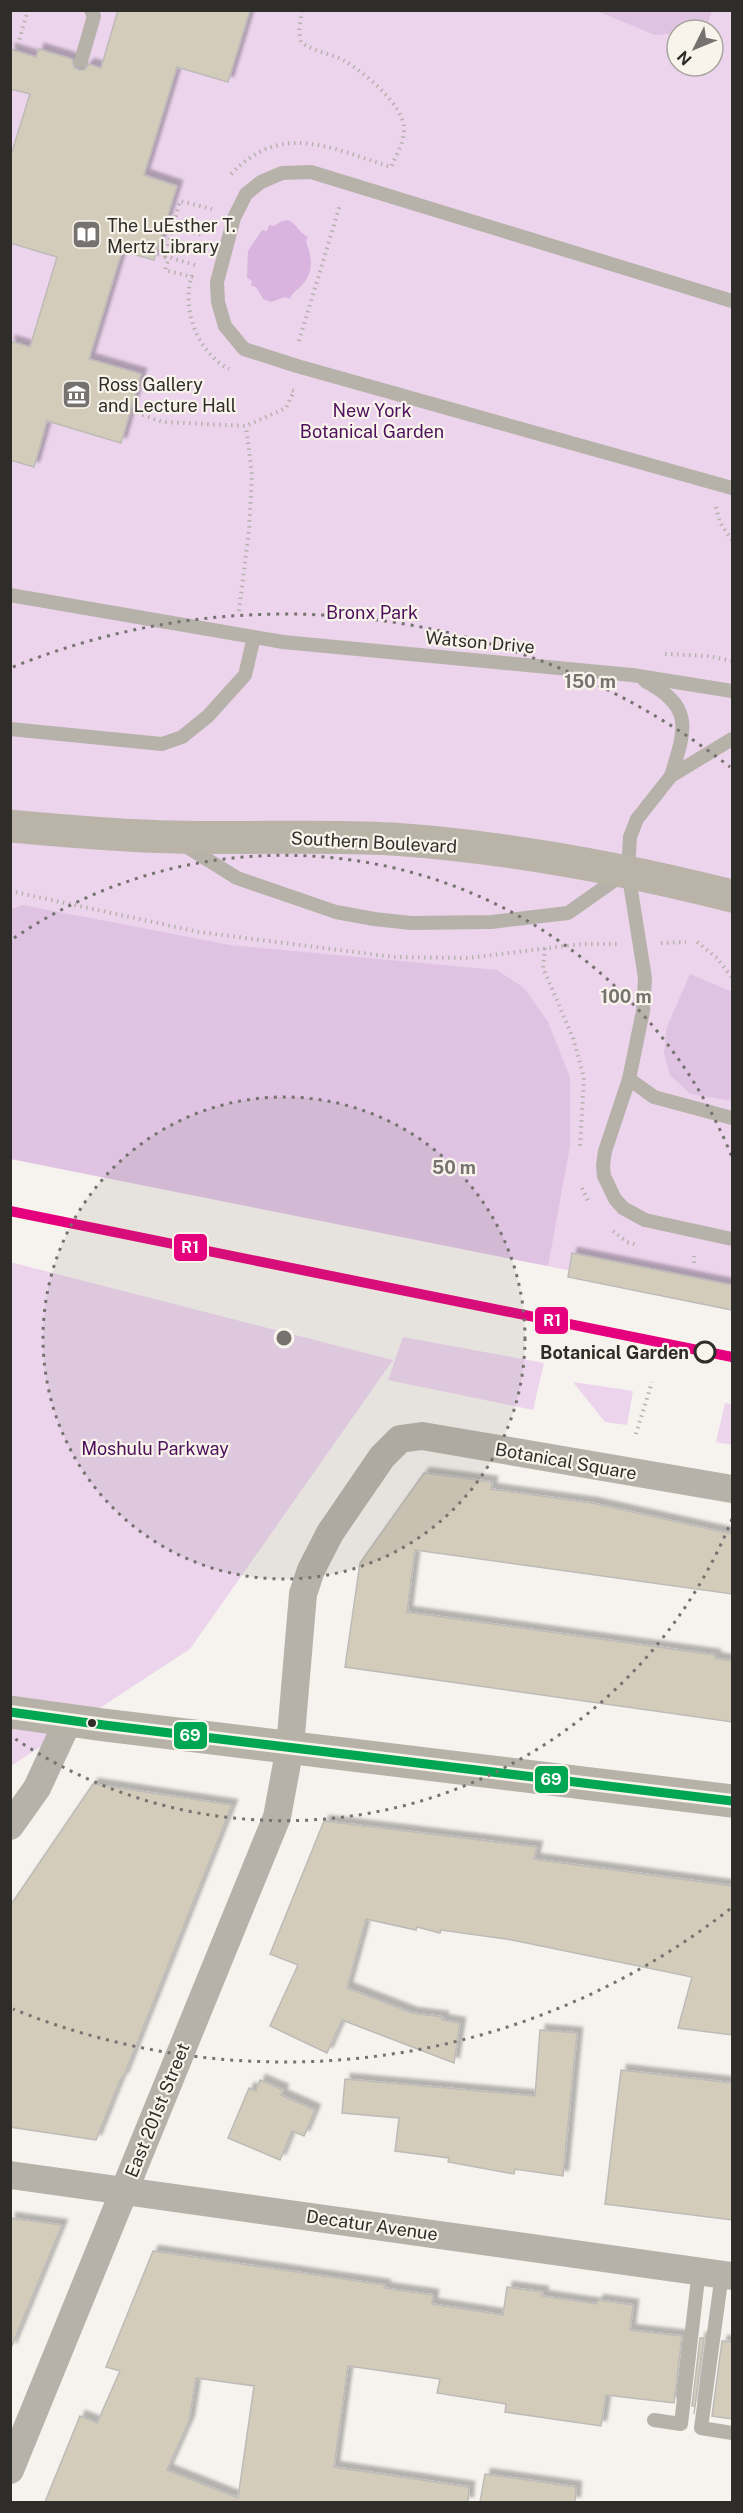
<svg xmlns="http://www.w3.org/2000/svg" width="743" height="2513" viewBox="0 0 743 2513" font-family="'Public Sans',sans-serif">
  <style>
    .green { fill: #ecd4ed; fill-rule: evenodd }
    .forest { fill: #e0c3e3 }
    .water { fill: #d8b4de }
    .building { fill: #d4ccbb; stroke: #bdbbb7; stroke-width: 1.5; fill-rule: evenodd; filter: url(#shadow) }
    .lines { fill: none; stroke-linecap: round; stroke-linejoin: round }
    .path { stroke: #b6b2ad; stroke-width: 4; stroke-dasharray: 1.5 4.5; stroke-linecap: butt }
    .service { stroke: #b7b2a9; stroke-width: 14 }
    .minor { stroke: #b7b2a9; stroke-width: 28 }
    .secondary { stroke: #b6b2a7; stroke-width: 33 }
    .primary { stroke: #bab4a8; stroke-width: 33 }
    .bus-1-casing { stroke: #f9f4eb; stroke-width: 14 }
    .bus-1 { stroke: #00a651; stroke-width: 9 }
    .rail-1-casing { stroke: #f9f4eb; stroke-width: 15 }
    .rail-1 { stroke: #e5007d; stroke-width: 10 }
    .ring { fill: none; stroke: #75726f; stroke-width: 3; stroke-dasharray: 3 6 }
    .stop-dot { fill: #f9f4eb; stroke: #2f2d2a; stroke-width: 3 }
    .bus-dot { fill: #2f2d2a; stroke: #f9f4eb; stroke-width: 2 }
    .labels { text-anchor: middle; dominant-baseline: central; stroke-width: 4.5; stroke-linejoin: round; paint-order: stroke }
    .poi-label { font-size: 18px; fill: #2f2d2a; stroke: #f9f4eb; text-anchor: start }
    .park-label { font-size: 18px; fill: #4e105b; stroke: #f9f4eb }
    .street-label { font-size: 18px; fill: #2f2d2a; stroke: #f9f4eb }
    .stop-label { font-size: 18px; font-weight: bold; fill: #2f2d2a; stroke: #f9f4eb; text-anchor: end }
    .centre { fill: #75726f; stroke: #f9f4eb; stroke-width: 3 }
    .ring-label { font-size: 18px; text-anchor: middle; font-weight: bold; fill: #75726f; stroke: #f9f4eb; stroke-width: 4.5; stroke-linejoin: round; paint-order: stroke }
    .line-badge { stroke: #f9f4eb; stroke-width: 2 }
    .badge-label { font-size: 16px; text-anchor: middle; font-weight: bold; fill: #fff }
  </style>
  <defs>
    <filter id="shadow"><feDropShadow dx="5.5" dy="-5.5" stdDeviation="1.5" flood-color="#0004"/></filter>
  </defs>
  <rect width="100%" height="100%" fill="#f6f3ee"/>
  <g class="green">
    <path d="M10,11H732V1303L11,1159ZM677,30H713V66H677Z"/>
    <path d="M10,1262L393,1360L190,1649L11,1766Z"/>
    <path d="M403,1337L544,1363L533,1410L388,1380Z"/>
    <path d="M573,1382L633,1391L627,1425L605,1422Z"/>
    <path d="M725,1403L732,1404V1445L716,1442Z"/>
  </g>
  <g class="forest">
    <path d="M597,11L712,10V11L705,30H677V33L655,35Z"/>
    <path d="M23,905L230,945L497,970L524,988L548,1022L570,1077V1146L548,1266L11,1159L10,910Z"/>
    <path d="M690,974L732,992V1101L690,1094L670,1075L664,1053L667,1027Z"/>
  </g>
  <path class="water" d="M288,220C297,224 300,234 308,237L306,242C313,259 314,275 299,288C295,292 292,293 290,299L285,297L271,302L263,299L256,287L251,286L252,281L247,278L248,251L262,230L267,231L269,225L274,226L282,221Z"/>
  <g class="building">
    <path d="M118,10H250L228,82L177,67L144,175L177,186L154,260L122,251L89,359L141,374L121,443L47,421L34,467L10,460V341L30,347L57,257L10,243V158L30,94L10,89V49L36,57L39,49L72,59L74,67L79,70H84L89,64L101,68Z"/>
    <path d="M572,1253L732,1285V1310L568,1277Z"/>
    <path d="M424,1473L492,1482L491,1489L592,1503L732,1534V1594L415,1550L407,1612L715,1655V1658L732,1661V1722L345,1667L360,1563Z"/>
    <path d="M93,1784L232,1805L123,2078H121L96,2140L10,2127V1906Z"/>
    <path d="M324,1821L537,1847L534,1859L732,1886V2035L678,2028L692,1977L512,1940L441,1930L440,1933L417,1927L416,1930L366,1919L347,1988L412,2013L443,2017L442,2020L460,2023L454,2063L342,2020L327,2053L270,2026L298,1965L270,1954Z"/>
    <path d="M540,2030L577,2033L563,2176L515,2169L514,2174L448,2162L449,2158L395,2151L399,2118L342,2113L345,2079L535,2096Z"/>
    <path d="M621,2070L732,2083V2220L605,2204Z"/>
    <path d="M260,2080L283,2090L281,2095L315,2110L304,2136L292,2131L280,2160L228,2138L249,2088L256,2091Z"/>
    <path d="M10,2218L62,2225L11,2348H10Z"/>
    <path d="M153,2251L385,2285L384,2288L433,2295L432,2304L503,2315L507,2287L543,2292L542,2296L597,2304L598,2300L633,2305L630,2330L682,2336L674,2403L606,2395L601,2426L505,2412L506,2404L437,2393L440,2379L348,2366L334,2467L469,2487L468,2502H45L80,2416L97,2423L120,2371L106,2367ZM196,2378L254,2386L238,2498L167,2470L189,2421Z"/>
    <path d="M700,2338H704L694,2414L695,2406H692Z"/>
    <path d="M722,2341L732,2342V2419L712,2416Z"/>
    <path d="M485,2474L576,2487L575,2502H480Z"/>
  </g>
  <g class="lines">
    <g class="path">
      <path d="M16,51L28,10"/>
      <path d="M231,174C282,121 330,148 391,167C396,156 403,144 404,132C407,107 363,71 343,60C329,53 314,52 301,42L299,32L302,10"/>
      <path d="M164,226L203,235"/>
      <path d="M165,257L168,261L165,270L193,277"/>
      <path d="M195,265L165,256L180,201L212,209"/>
      <path d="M192,275C181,309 197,352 229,369"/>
      <path d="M299,341L340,205"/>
      <path d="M131,411L163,422L246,426L286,408L294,391L290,390"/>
      <path d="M716,507L720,523L732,540"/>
      <path d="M239,611L249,530L252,476L246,426"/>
      <path d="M665,654L709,656L732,661"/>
      <path d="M10,891L199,932L394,957L468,958L582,944H618"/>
      <path d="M697,942L718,959L732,978"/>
      <path d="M661,943L686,942"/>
      <path d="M545,948L543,968L573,1038L584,1078L580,1146"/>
      <path d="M582,1188L589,1203"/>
      <path d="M613,1231L627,1242L638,1245"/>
      <path d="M694,1263V1256"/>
      <path d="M636,1434L652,1382"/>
    </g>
    <g class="service">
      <path d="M81,61L94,16L91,10"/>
      <path d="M732,301L311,172L282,173L261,182L246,194L234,218L217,282L218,302L225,326L244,349L297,366L732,488"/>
      <path d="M10,595L283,642L632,675L732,691"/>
      <path d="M645,681C695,707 685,730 671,776"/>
      <path d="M10,729L162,744L182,737L208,716L245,675L254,637"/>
      <path d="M732,739L671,776L637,819L630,837L628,871L645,978L643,1011L629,1079L605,1151L603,1165L604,1176L615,1199L623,1208L645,1220L732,1239"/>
      <path d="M184,845L237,878L336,912L374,919L411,923L491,922L568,913L622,875"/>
      <path d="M629,1079L654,1097L732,1118"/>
      <path d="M722,2274L701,2428L732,2433"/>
      <path d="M654,2420L681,2424L699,2270"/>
    </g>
    <g class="minor">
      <path d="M10,1826L37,1788L68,1721"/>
      <path d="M10,2175L732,2276"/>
      <path d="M10,2470L277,1817L290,1747L303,1594L311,1570L330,1533L382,1457L400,1439L422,1436L732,1489"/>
    </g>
    <path class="secondary" d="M10,1712L104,1725L732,1801"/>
    <path class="primary" d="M10,826C65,831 119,836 174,837C246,839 320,835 392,839C507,847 621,868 732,896"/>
    <defs>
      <path id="bus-1" d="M10,1712L104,1725L732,1801"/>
    </defs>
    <use href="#bus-1" class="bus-1-casing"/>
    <use href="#bus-1" class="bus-1"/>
    <defs>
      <path id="rail-1" d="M10,1211L732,1357"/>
    </defs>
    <use href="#rail-1" class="rail-1-casing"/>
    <use href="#rail-1" class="rail-1"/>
  </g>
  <circle cx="284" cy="1338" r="241" fill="#75726f" fill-opacity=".12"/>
  <g class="ring">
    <circle cx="284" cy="1338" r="241"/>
    <path d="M732 1519A483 483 0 0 1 14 1738M14 938A483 483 0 0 1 732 1157"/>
    <path d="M730 1909A724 724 0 0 1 13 2009M13 667A724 724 0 0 1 730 767"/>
  </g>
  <defs>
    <symbol id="library-square" viewBox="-11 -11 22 22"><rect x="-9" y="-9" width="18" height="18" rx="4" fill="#75726f" stroke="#f9f4eb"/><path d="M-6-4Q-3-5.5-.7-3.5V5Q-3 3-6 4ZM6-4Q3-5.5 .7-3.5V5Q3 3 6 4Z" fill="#fff"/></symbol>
    <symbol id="museum-square" viewBox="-11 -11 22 22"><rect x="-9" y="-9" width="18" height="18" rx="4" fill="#75726f" stroke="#f9f4eb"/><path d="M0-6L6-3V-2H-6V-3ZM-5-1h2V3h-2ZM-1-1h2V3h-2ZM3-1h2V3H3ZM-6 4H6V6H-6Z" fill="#fff"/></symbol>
  </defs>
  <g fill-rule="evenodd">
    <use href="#library-square" x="70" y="218" width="33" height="33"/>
    <use href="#museum-square" x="60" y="378" width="33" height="33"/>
  </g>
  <circle class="stop-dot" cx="705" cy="1352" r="10"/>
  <circle class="bus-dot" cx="92" cy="1723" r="5"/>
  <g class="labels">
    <g class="poi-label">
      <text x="107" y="225">The LuEsther T.<tspan x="107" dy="21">Mertz Library</tspan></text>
      <text x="98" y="384">Ross Gallery<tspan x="98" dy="21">and Lecture Hall</tspan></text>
    </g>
    <g class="park-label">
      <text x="372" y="410">New York<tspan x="372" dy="21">Botanical Garden</tspan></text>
      <text x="372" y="612">Bronx Park</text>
      <text x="155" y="1448">Moshulu Parkway</text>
    </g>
    <g class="street-label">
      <text transform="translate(480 642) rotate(5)">Watson Drive</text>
      <text transform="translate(374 842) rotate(3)">Southern Boulevard</text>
      <text transform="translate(566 1461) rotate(10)">Botanical Square</text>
      <text transform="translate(157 2110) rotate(-68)">East 201st Street</text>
      <text transform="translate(372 2225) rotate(8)">Decatur Avenue</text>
    </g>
    <g class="stop-label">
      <text x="689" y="1352">Botanical Garden</text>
    </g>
  </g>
  <circle cx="284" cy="1338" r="9" class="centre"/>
  <g class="ring-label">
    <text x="590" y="688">150 m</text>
    <text x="626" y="1003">100 m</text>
    <text x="454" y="1174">50 m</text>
  </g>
  <g class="line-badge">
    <rect x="173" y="1233" width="35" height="29" rx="6" fill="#e5007d"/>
    <rect x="534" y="1306" width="35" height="29" rx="6" fill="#e5007d"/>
    <rect x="173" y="1721" width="35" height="29" rx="6" fill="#00a651"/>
    <rect x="534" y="1765" width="35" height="29" rx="6" fill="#00a651"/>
  </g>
  <g class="badge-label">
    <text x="190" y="1253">R1</text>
    <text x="552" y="1326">R1</text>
    <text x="190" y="1741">69</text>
    <text x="551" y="1785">69</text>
  </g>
  <rect width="743" height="2513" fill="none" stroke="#2f2d2a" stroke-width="24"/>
  <g transform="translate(695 48) rotate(227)"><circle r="28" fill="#f9f4eb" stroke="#a8a49e" stroke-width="1.5"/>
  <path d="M0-4.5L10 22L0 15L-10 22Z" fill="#75726f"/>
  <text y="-9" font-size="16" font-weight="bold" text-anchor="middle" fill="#2f2d2a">N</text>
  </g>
</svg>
